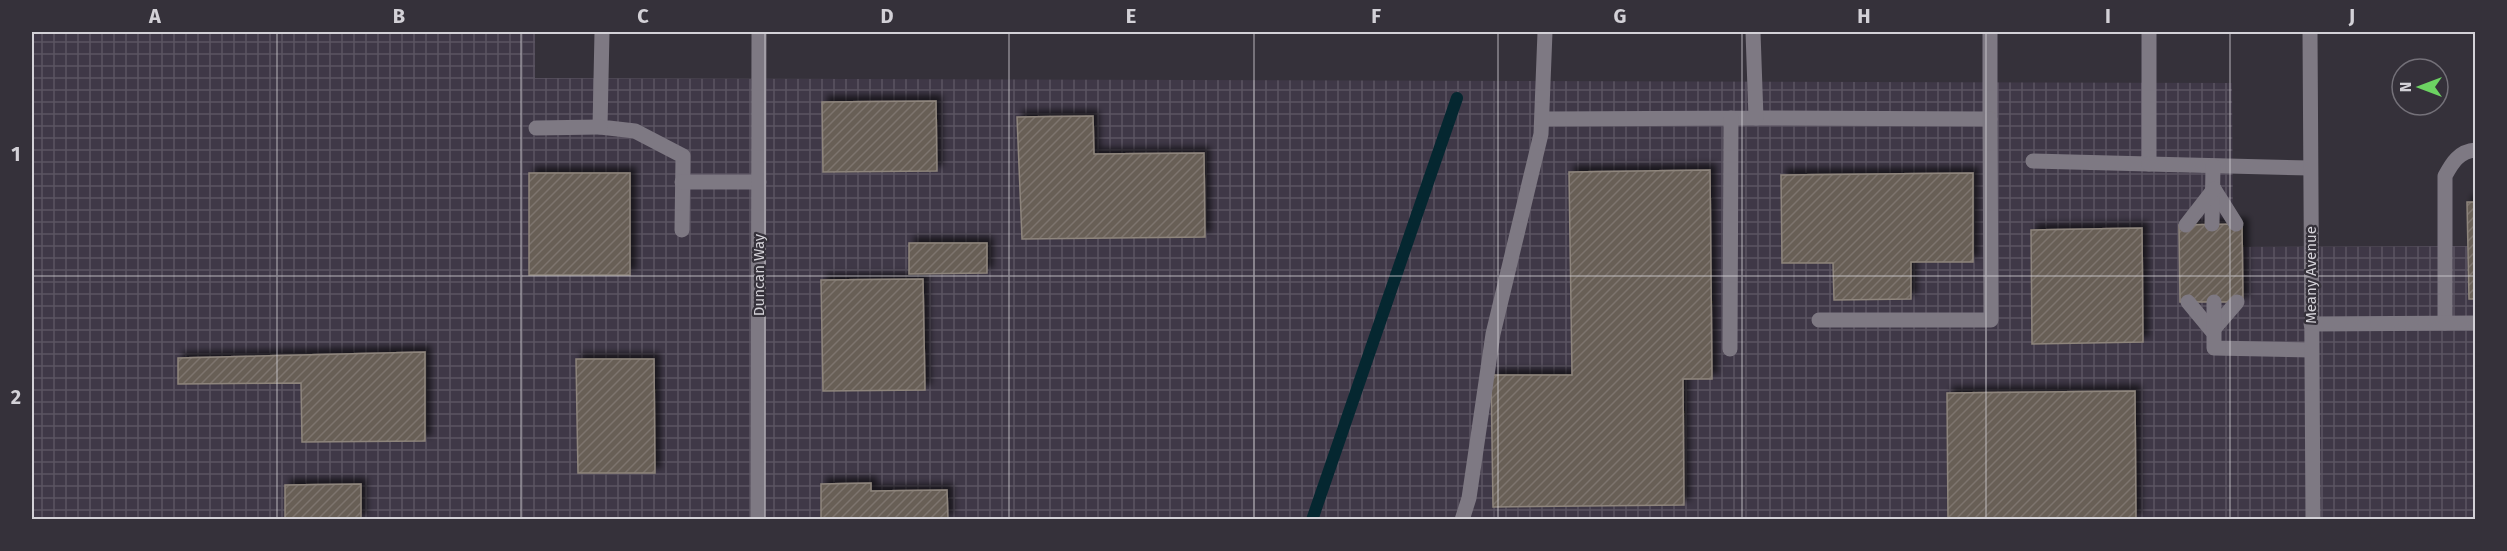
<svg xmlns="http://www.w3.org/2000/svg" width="2507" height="551" viewBox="0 0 2507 551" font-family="'Fira Sans',sans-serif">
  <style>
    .industrial { fill: url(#industrial-grid) }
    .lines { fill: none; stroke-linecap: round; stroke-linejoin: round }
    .stream { stroke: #052730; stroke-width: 12 }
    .building { fill: url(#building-hatch); stroke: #8e857c; stroke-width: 1.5; filter: url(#shadow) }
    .service { stroke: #7e7983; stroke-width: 15 }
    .minor { stroke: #7e7983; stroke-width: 15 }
    .tertiary { stroke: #7e7983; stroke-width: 15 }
    .grid { fill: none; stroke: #d3d1d7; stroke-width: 1.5; stroke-opacity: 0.55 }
    .labels { text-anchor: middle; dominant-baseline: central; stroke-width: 4.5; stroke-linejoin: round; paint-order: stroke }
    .street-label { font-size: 15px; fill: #d3d1d7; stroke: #35313a }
    .neatline { fill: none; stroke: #d3d1d7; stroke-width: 2 }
    .grid-label { font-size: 20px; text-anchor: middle; font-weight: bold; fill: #d3d1d7 }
  </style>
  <defs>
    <pattern id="industrial-grid" width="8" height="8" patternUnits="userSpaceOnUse" patternTransform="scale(1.5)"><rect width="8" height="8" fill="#3f3847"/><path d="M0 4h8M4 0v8" fill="none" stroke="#5a5461"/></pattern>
    <pattern id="building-hatch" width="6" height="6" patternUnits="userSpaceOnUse" patternTransform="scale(1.5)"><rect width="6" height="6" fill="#685f57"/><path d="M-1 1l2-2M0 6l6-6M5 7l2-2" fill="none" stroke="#7d756e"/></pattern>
    <filter id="shadow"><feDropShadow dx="5.5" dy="-5.5" stdDeviation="3" flood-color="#0009"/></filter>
  </defs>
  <rect width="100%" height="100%" fill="#35313a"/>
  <path class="industrial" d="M535,33V78L2232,83L2233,247L2475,246V519H32V34Z"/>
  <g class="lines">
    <path class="stream" d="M1312,520L1457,98"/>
  </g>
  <g class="building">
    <path d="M936,101L937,171L823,172L822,102Z"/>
    <path d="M1093,116L1094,154L1204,153L1205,237L1022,239L1017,117Z"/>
    <path d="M1710,170L1712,379H1683L1684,505L1493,507L1491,375H1572L1569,172Z"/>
    <rect x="529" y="173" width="101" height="102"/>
    <path d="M1973,173V262H1911V299L1834,300L1833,263H1782L1781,175Z"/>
    <path d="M2467,202H2476V299H2469Z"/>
    <path d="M2242,224L2243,302H2180L2179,225Z"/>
    <path d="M2142,228L2143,342L2032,344L2031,230Z"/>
    <path d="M909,243H987V273L909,274Z"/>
    <path d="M923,279L925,390L823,391L821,280Z"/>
    <path d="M425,352V441L302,442L301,383L178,384V358Z"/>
    <path d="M576,359H654L655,473H578Z"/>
    <path d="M2135,391L2136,520H1948L1947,393Z"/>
    <path d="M871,483V491L947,490L948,520H821V484Z"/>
    <path d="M361,484V520H285V485Z"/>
  </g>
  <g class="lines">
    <g class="service">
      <path d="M602,32L600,127L635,131L683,156L682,230"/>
      <path d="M1756,118L1990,119V32"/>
      <path d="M1543,119L1756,118L1753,32"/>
      <path d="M536,128L600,127"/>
      <path d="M2033,161L2149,164V32"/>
      <path d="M2149,164L2310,168"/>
      <path d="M682,182H759"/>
      <path d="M2214,189L2236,224"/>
      <path d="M2212,224L2213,166"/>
      <path d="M2186,225L2214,189"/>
      <path d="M2188,302L2212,331L2237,302"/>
      <path d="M2214,302V348L2311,350"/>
      <path d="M1819,320H1991L1990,119"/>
      <path d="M2445,323V176C2452,163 2459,151 2476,150"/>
      <path d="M2311,324L2476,323"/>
      <path d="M1730,349L1731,118"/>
      <path d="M1462,520L1469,498L1493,334L1541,134L1545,32"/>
    </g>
    <path class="minor" d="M758,520L759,32"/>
    <path class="tertiary" d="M2310,32L2313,520"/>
  </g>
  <path class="grid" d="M277,32V520M521,32V520M765,32V520M1009,32V520M1254,32V520M1498,32V520M1742,32V520M1986,32V520M2230,32V520M32,276H2476"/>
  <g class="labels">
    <g class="street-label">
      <text transform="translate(759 275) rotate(-90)">Duncan Way</text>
      <text transform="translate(2311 275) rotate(-90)">Meany Avenue</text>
    </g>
  </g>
  <rect width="2507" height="551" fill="none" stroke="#35313a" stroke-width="66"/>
  <g transform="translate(2420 87) rotate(270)"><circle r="28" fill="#35313a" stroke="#747179" stroke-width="1.5"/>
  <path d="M0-4.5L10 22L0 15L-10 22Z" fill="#6cd362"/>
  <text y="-9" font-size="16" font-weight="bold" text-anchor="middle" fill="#d3d1d7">N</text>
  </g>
  <rect x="33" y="33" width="2441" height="485" class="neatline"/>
  <g class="grid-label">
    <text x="155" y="23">A</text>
    <text x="399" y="23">B</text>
    <text x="643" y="23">C</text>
    <text x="887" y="23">D</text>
    <text x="1131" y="23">E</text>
    <text x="1376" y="23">F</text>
    <text x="1620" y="23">G</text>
    <text x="1864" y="23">H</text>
    <text x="2108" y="23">I</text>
    <text x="2352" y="23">J</text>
    <text x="16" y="161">1</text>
    <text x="16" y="404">2</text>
  </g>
</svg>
